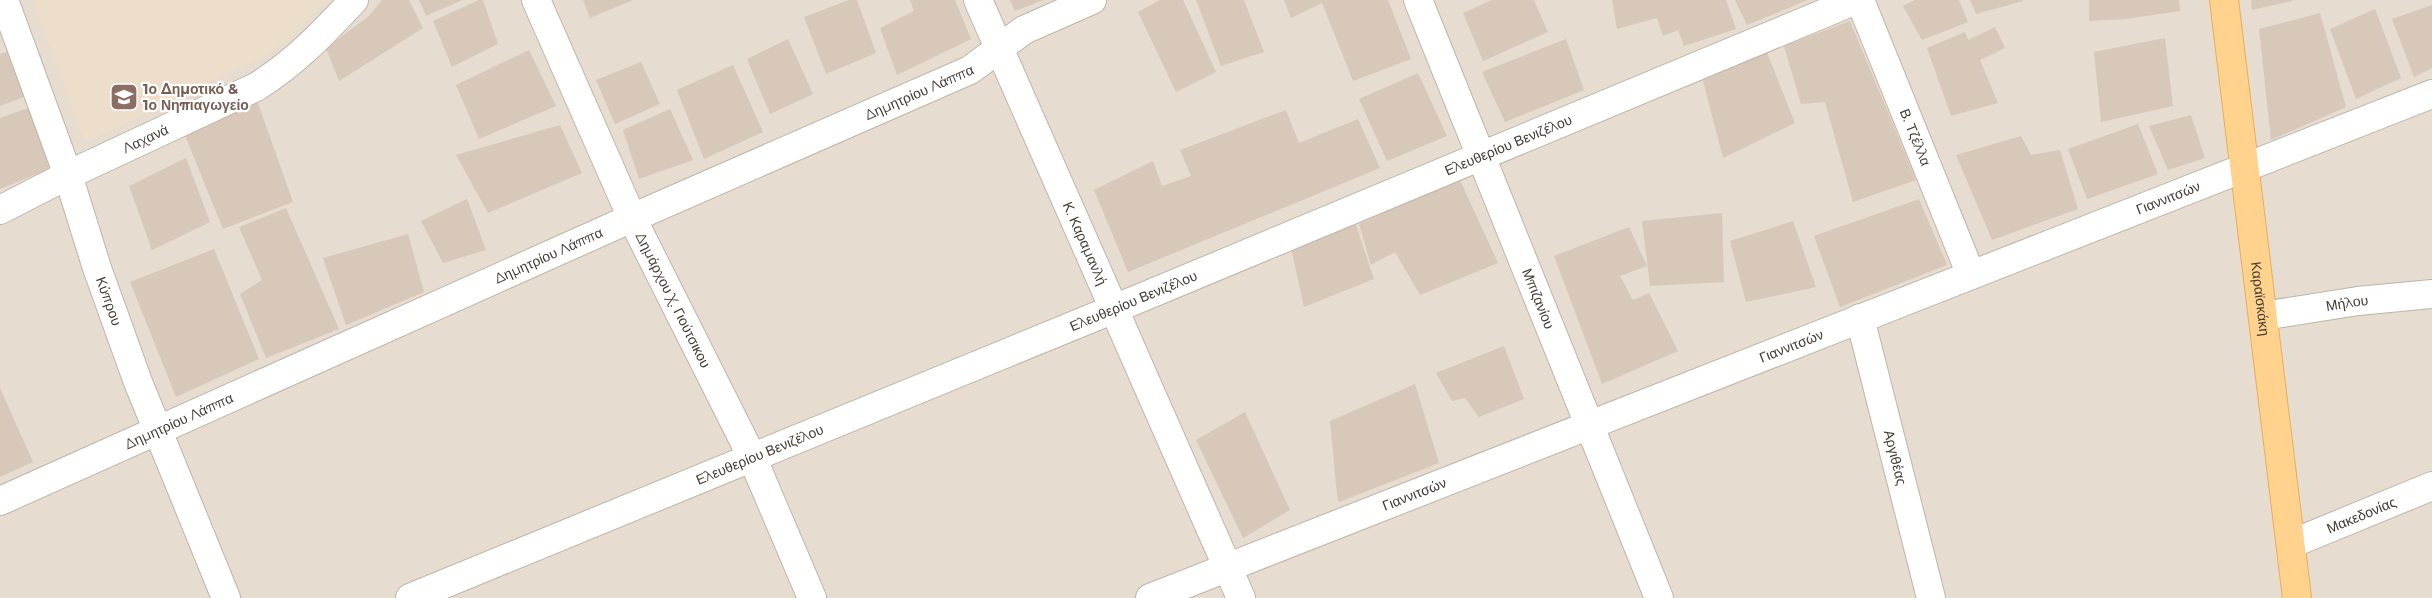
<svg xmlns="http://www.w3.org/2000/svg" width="2432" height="598" viewBox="0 0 2432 598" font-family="Montserrat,sans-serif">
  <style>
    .residential { fill: #e6dccf }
    .education { fill: #ecdeca }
    .building { fill: #d7c8b9 }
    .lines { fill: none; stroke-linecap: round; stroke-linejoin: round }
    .minor-casing { stroke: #c0b4a7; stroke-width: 30 }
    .major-casing { stroke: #e8ad59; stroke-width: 30 }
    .minor { stroke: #fff; stroke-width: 28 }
    .major { stroke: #ffd28d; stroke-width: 28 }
    .labels { text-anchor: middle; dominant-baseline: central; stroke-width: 4.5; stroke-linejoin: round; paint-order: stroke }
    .education-label { font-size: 14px; font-weight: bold; fill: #785e54; stroke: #fff; text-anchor: start }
    .street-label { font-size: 14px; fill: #433a32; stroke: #fff }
  </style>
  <rect width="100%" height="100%" fill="#f2ebe1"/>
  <rect class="residential" x="0" y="0" width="2432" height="598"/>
  <path class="education" d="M33,0H327L272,52L85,143Z"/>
  <g class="building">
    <path d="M382,0H409L423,28L339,81L326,48L369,16Z"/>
    <path d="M419,0H462L426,16Z"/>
    <path d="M479,0H483L498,44L452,67L433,21Z"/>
    <path d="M583,0H633L590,18Z"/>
    <path d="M849,0H857L876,53L826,74L804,17Z"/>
    <path d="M910,0H955L971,39L897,75L880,28L914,11Z"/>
    <path d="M1010,0H1044L1015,11Z"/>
    <path d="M1160,0H1183L1216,72L1176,92L1138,12Z"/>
    <path d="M1196,0H1244L1264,52L1221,66Z"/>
    <path d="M1284,0H1388L1411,59L1353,81L1322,3L1291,18Z"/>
    <path d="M1492,0H1534L1548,32L1483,61L1463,13Z"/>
    <path d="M1612,0H1726L1736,29L1684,46L1678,30L1663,36L1657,18L1617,29Z"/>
    <path d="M1735,0H1808L1747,25Z"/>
    <path d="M1915,0H1959L1968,22L1922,40L1903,6Z"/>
    <path d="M1970,0H2022L2023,1L1976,14Z"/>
    <path d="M2089,0H2179L2180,11L2126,19L2089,21Z"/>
    <path d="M2251,0H2292V1L2252,10Z"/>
    <path d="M2432,5V68L2414,77L2392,19Z"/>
    <path d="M2375,9L2401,78L2356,99L2330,29Z"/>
    <path d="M2320,13L2346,107L2271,140L2259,29Z"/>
    <path d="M1850,21L1916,180L1853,202L1825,102L1801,104L1784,46Z"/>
    <path d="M1995,27L2005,48L1980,60L1998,103L1951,116L1927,48L1965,32L1968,40Z"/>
    <path d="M2165,38L2173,106L2101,122L2094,52Z"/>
    <path d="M788,39L813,94L770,114L747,59Z"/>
    <path d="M1566,39L1584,90L1505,122L1482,72Z"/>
    <path d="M529,50L556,106L479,139L456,85Z"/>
    <path d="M1766,50L1795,123L1723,158L1702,77Z"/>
    <path d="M10,51L29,95L0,106V54Z"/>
    <path d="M641,62L660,104L615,124L596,80Z"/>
    <path d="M733,65L763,132L704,159L677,90Z"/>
    <path d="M1418,73L1447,136L1387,161L1359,99Z"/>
    <path d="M255,95L293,202L223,229L184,133Z"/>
    <path d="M31,107L49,169L0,189V118Z"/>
    <path d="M670,109L693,160L639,179L623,130Z"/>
    <path d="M1286,110L1299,143L1358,119L1380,168L1128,272L1094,190L1153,161L1162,186L1191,176L1180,150Z"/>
    <path d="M2191,115L2205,158L2168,170L2149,126Z"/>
    <path d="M2138,124L2158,174L2087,199L2068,149Z"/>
    <path d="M560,125L582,173L488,213L456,155Z"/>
    <path d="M2021,136L2031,155L2060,150L2078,209L1992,240L1956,155Z"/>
    <path d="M186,158L210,222L152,250L129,186Z"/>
    <path d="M1459,178L1498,263L1420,295L1395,252L1371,265L1359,224Z"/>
    <path d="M467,199L486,250L443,263L421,221Z"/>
    <path d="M1919,199L1947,265L1840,307L1814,236Z"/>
    <path d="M286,208L339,329L266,358L240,294L262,280L239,227Z"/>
    <path d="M1722,213L1724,282L1650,286L1642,221Z"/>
    <path d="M1793,221L1816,287L1746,302L1730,241Z"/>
    <path d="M1355,222L1374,279L1304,307L1291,248Z"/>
    <path d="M1629,227L1647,266L1620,276L1633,300L1649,293L1678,351L1602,384L1554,256Z"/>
    <path d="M408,234L424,292L346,325L323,258Z"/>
    <path d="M214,249L259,359L176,397L130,282Z"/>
    <path d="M1504,346L1524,399L1479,417L1465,398L1452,401L1436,373Z"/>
    <path d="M1415,384L1439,463L1339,502L1337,495L1330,421Z"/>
    <path d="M0,388L33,462L0,477Z"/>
    <path d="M1245,412L1290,510L1243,538L1196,440Z"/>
  </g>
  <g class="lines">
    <defs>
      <g id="minor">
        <path id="s1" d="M4,0L68,175L97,268L138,382L226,598"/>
        <path id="s2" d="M536,0L632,218L752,457L812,598"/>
        <path id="s3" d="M978,0L1241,598"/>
        <path id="s4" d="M1418,0L1659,598"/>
        <path id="s5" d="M1860,0L1971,275"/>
        <path id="s6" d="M0,210L68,175L256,87C295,63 323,33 354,0"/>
        <path id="s7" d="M2263,316L2358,301L2432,294"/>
        <path id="s8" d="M1860,318L1931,598"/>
        <path id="s9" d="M0,501L632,218L970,70L1024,30L1092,0"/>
        <path id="s10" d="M2291,544L2432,486"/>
        <path id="s11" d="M410,598L1114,309L1856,0"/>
        <path id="s12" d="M1150,598L2432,94"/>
      </g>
      <g id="major">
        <path id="s13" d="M2224,0L2297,598"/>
      </g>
    </defs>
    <use href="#minor" class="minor-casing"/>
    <use href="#major" class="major-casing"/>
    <use href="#minor" class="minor"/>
    <use href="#major" class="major"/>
  </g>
  <defs>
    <symbol id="school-square" viewBox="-11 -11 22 22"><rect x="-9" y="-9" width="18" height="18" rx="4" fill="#8d6e63" stroke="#fff"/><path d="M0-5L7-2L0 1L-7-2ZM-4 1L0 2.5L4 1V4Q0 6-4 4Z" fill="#fff"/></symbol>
  </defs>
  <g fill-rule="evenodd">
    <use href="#school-square" x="108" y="81" width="32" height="32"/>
  </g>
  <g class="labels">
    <g class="education-label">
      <text x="143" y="89">1ο Δημοτικό &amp;<tspan x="143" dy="16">1ο Νηπιαγωγείο</tspan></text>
    </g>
    <g class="street-label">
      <text stroke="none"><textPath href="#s9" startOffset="1006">Δημητρίου Λάππα</textPath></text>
      <text stroke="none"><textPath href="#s5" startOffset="148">Β. Τζέλλα</textPath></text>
      <text stroke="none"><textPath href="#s6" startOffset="162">Λαχανά</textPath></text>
      <text stroke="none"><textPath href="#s11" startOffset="1188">Ελευθερίου Βενιζέλου</textPath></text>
      <text stroke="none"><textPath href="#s12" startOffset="1094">Γιαννιτσών</textPath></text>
      <text stroke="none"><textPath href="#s3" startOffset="266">Κ. Καραμανλή</textPath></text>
      <text stroke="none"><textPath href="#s9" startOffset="601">Δημητρίου Λάππα</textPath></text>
      <text stroke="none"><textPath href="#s4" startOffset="322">Μπιζανίου</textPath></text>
      <text stroke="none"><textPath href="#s13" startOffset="301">Καραϊσκάκη</textPath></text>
      <text stroke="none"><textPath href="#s2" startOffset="330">Δημάρχου Χ. Γιούτσικου</textPath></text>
      <text stroke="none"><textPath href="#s1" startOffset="319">Κύπρου</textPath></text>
      <text stroke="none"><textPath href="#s11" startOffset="782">Ελευθερίου Βενιζέλου</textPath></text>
      <text stroke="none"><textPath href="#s7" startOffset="85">Μήλου</textPath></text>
      <text stroke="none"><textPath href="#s12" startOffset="689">Γιαννιτσών</textPath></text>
      <text stroke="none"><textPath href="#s9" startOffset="196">Δημητρίου Λάππα</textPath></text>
      <text stroke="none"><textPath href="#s11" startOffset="378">Ελευθερίου Βενιζέλου</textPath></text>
      <text stroke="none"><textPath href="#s8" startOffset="144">Αργιθέας</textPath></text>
      <text stroke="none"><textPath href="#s12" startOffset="284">Γιαννιτσών</textPath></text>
      <text stroke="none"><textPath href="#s10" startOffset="76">Μακεδονίας</textPath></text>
    </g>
  </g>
</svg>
